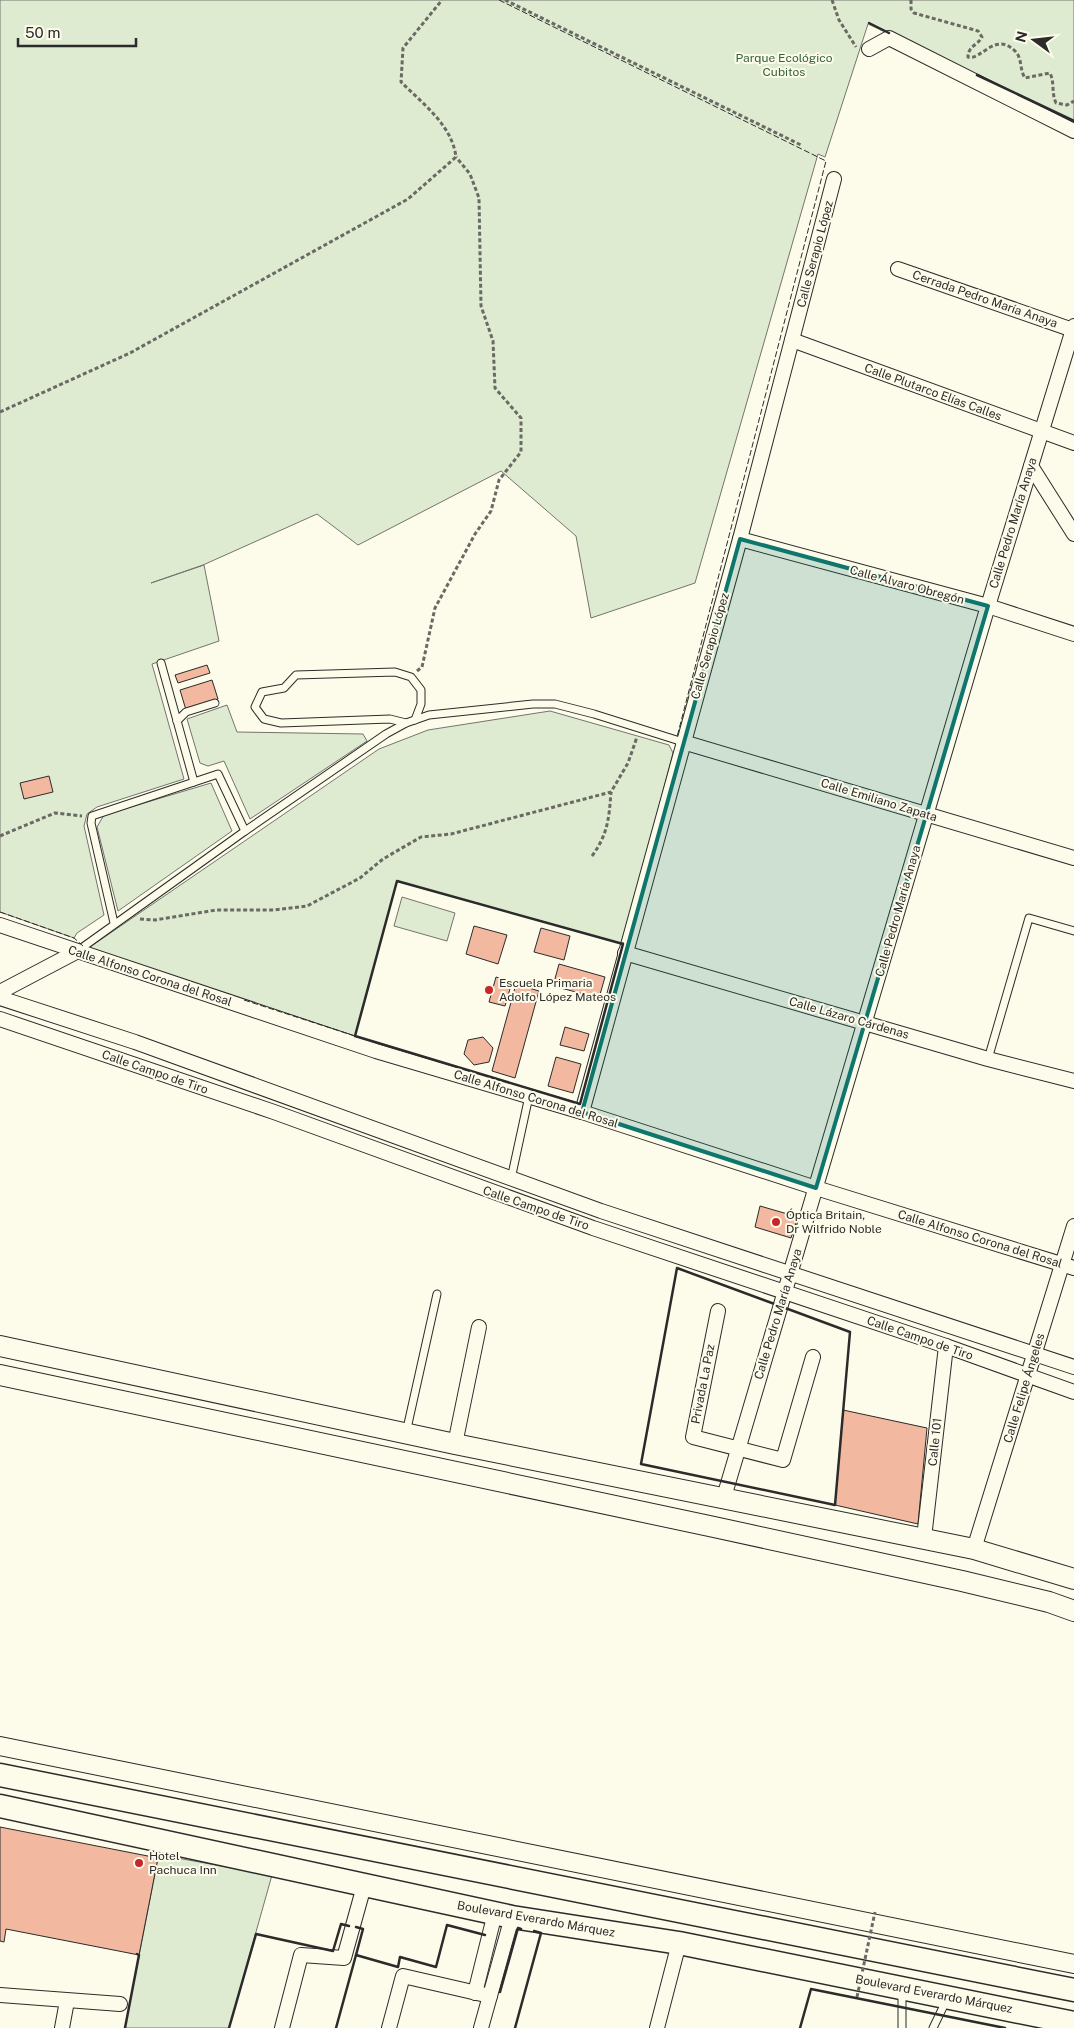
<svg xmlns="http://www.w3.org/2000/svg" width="1074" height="2028" viewBox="0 0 1074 2028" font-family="'Public Sans',sans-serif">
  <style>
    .green { fill: #deebd1; stroke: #74746e }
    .building { fill: #f2b8a0; stroke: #2b2b2b }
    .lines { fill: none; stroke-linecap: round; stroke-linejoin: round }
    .service-casing { stroke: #2b2b2b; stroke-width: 9 }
    .minor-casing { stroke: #2b2b2b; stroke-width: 16 }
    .tertiary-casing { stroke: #2b2b2b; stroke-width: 20 }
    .secondary-casing { stroke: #2b2b2b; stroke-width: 22 }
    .primary-casing { stroke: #2b2b2b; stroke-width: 25 }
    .path { stroke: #6a6964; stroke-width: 3; stroke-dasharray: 4 2.5; stroke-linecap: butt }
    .service { stroke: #fdfbea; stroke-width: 7 }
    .minor { stroke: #fdfbea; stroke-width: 14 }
    .tertiary { stroke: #fdfbea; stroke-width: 18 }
    .secondary { stroke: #fdfbea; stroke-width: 20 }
    .primary { stroke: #fdfbea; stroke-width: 22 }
    .path-bridge { stroke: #6a6964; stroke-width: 3; stroke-dasharray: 4 2.5; stroke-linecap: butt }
    .fence { stroke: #2b2b2b; stroke-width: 1; stroke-dasharray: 6 2.5; stroke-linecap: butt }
    .wall { stroke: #2b2b2b; stroke-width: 2.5 }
    .marked { fill: #0f766e; fill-opacity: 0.2; stroke: #0f766e; stroke-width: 4; stroke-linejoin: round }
    .poi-dot { fill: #c62828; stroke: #fdfbea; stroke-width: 2 }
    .labels { text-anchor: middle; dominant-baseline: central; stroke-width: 4; stroke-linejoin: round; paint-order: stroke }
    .park-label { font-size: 12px; fill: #34623c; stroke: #fdfbea }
    .street-label { font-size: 12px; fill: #2b2b2b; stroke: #fdfbea }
    .poi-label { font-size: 12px; fill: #2b2b2b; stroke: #fdfbea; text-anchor: start }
  </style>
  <rect width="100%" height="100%" fill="#fdfbea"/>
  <g class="green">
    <path d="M0,0H1074V121L868,24L825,157L818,154L695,583L591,618L576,536L501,471L358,545L317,514L203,565L151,583L204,565L219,641L152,664L184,779L97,807L87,814L84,826L104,915L77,933L74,938L0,912Z"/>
    <path d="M227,705L237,732L363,734L367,741L250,819L224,761L208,766L200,763L187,719Z"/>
    <path d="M550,711L669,745L673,753L623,944L397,881L355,1036L87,949L379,749L428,730Z"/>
    <path d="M211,783L232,831L118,911L97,827L104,815Z"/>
    <path d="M402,897L455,913L447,941L394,926Z"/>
    <path d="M158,1858H177L272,1875L229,2028H125Z"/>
  </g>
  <g class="building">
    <path d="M207,665L210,673L178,683L175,675Z"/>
    <path d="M212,680L218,699L186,710L180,690Z"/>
    <path d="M49,776L53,792L24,799L20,783Z"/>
    <path d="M474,926L507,935L498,964L466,954Z"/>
    <path d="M541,928L570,936L564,960L534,952Z"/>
    <path d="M559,964L605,977L599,998L553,986Z"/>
    <path d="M496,977L512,982L505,1006L489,1002Z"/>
    <path d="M516,984L539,991L515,1078L492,1071Z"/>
    <path d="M565,1027L589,1034L584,1051L560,1045Z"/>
    <path d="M483,1037L493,1048L489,1062L474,1065L464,1054L468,1040Z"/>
    <path d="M556,1057L581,1064L573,1093L548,1086Z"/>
    <path d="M760,1206L798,1217L791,1238L755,1227Z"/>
    <path d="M843,1410L927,1428L918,1524L835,1505Z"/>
    <path d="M0,1827L158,1858L139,1955L6,1929L4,1942L0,1941Z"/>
  </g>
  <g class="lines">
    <defs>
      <g id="service">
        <path d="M161,663L194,782"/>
        <path d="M177,721L186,712L215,703"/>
        <path d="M406,723L390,719L281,723L264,719L255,707L262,692L284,688L296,675L395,672L411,677L421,690V704L415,720"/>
        <path d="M245,831L386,734L406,723L429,715L533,704H555L594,714L683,742"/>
        <path d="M76,952L245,831L218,774L92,816L91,823L114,923"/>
        <path d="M988,1059L1029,918L1074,931"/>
        <path d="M511,1179L529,1096"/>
        <path d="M406,1433L437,1294"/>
        <path d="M902,1991V2028"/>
        <path d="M933,2028L946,2001"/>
      </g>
      <g id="minor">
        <path d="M869,49L889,38L1074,131"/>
        <path d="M898,269L1073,330"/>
        <path d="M792,340L1074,443"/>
        <path d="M1031,466L1074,534"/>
        <path d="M740,539L988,606L1074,634"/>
        <path d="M683,742L1074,858"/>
        <path d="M0,925L376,1051L582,1112L816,1188L1074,1268"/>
        <path d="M625,953L988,1059L1074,1081"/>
        <path d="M0,992L76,952"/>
        <path d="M0,998L135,1042L601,1211L1074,1367"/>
        <path d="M0,1019L274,1112L593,1228L946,1346L1074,1392"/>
        <path d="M582,1112L740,539L834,179"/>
        <path d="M718,1311L693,1437L783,1460L813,1357"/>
        <path d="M455,1444L479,1327"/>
        <path d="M724,1497L988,606L1074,326"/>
        <path d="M924,1538L946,1346"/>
        <path d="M974,1549L1074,1226"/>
        <path d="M475,1993L495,1913"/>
        <path d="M0,1995L120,2004"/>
        <path d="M62,2028L67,2001"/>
        <path d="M282,2028L301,1955L344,1958L364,1886"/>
        <path d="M389,2028L403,1976L490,1996"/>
        <path d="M481,2028L512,1917"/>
        <path d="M657,2028L679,1943"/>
      </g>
      <path id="tertiary" d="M0,1746L1074,1964"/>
      <g id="secondary">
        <path d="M0,1346L455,1444L974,1549L1074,1579"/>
        <path d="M0,1375L714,1527L962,1581L1049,1602L1074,1611"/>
      </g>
      <g id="primary">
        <path d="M0,1775L1074,1990"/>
        <path d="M0,1806L512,1917L679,1943L1074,2023"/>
      </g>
    </defs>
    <use href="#service" class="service-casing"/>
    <use href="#minor" class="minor-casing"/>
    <use href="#tertiary" class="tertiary-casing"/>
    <use href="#secondary" class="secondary-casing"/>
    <use href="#primary" class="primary-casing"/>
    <g class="path">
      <path d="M505,0L801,145"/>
      <path d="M832,0L839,20L856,47"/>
      <path d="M911,0V9L914,13L978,31L982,37C978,45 968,46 968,57C981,61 994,32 1014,50C1023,58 1019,69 1025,78L1050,73C1055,84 1051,92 1056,103L1067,105L1074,101"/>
      <path d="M0,412L130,353L408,199L456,157C452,125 423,104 401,82L403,48L442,0"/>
      <path d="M417,671L422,667L435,608L475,534L491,511L499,480L521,452V418L495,388L493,341L481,306L479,198L470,174L456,157"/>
      <path d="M0,836L55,813L82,816"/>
      <path d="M592,856C608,834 609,818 611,792"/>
      <path d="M140,919L155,920L216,910H274L307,906L360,878L383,859L421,837L451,834L611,792L628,763L637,737"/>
    </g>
    <use href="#service" class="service"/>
    <use href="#minor" class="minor"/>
    <use href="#tertiary" class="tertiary"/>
    <use href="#secondary" class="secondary"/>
    <use href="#primary" class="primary"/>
    <path class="path-bridge" d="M857,1997L875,1912"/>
    <g class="fence">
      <path d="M499,0L826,161L677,737"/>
      <path d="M0,912L74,938L83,946"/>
      <path d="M244,1000L355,1036L397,881L623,944V942"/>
    </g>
    <g class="wall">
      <path d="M869,23L889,33"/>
      <path d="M977,75L1074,121"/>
      <path d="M397,881L623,944L580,1104L355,1036Z"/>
      <path d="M677,1268L850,1332L835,1505L641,1464Z"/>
      <path d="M356,1955L363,1929L356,1927"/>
      <path d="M500,1992L518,1928L521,1929"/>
      <path d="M125,2028L139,1955L137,1954"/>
      <path d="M229,2028L256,1934L333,1951L341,1924L349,1926"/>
      <path d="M336,2028L356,1955L398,1967L400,1957L436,1967L447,1925L485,1935"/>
      <path d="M515,2028L541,1933L534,1931"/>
      <path d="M800,2028L811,1989L1005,2028"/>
    </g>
  </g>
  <path class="marked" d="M740,539L988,606L816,1188L582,1112Z"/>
  <g class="poi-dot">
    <circle cx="489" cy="990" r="5"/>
    <circle cx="776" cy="1222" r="5"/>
    <circle cx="139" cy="1863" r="5"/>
  </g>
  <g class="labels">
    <g class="park-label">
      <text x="784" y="58">Parque Ecológico<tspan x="784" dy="14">Cubitos</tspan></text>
    </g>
    <g class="street-label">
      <text transform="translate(815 254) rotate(-75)">Calle Serapio López</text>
      <text transform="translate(985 299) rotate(19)">Cerrada Pedro María Anaya</text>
      <text transform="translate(933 392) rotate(20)">Calle Plutarco Elías Calles</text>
      <text transform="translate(1013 523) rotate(-73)">Calle Pedro María Anaya</text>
      <text transform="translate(907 585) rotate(15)">Calle Álvaro Obregón</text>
      <text transform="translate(710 646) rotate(-74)">Calle Serapio López</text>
      <text transform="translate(879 800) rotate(17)">Calle Emiliano Zapata</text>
      <text transform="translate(898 911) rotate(-74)">Calle Pedro María Anaya</text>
      <text transform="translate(150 976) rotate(18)">Calle Alfonso Corona del Rosal</text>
      <text transform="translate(849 1018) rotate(16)">Calle Lázaro Cárdenas</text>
      <text transform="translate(155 1072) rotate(19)">Calle Campo de Tiro</text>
      <text transform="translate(536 1099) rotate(17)">Calle Alfonso Corona del Rosal</text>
      <text transform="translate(536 1208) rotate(19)">Calle Campo de Tiro</text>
      <text transform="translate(980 1239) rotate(17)">Calle Alfonso Corona del Rosal</text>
      <text transform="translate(778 1314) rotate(-73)">Calle Pedro María Anaya</text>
      <text transform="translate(920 1338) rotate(19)">Calle Campo de Tiro</text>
      <text transform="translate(703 1384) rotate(-79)">Privada La Paz</text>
      <text transform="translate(1024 1388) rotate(-73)">Calle Felipe Ángeles</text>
      <text transform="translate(935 1442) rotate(-84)">Calle 101</text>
      <text transform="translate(536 1919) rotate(10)">Boulevard Everardo Márquez</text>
      <text transform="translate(934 1994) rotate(11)">Boulevard Everardo Márquez</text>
    </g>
    <g class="poi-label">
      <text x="499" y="983">Escuela Primaria<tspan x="499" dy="14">Adolfo López Mateos</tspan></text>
      <text x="786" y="1215">Óptica Britain,<tspan x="786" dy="14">Dr Wilfrido Noble</tspan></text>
      <text x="149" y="1856">Hotel<tspan x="149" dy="14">Pachuca Inn</tspan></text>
    </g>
  </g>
  <g transform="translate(1034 40) rotate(285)" stroke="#fdfbea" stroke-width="4" paint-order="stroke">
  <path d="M0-4L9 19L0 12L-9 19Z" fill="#2b2b2b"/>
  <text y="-8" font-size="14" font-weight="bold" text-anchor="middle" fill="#2b2b2b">N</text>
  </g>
  <path d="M18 38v8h118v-8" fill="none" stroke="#2b2b2b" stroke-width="2.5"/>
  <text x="25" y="38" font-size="15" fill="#2b2b2b" stroke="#fdfbea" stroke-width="4" paint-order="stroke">50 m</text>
</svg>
